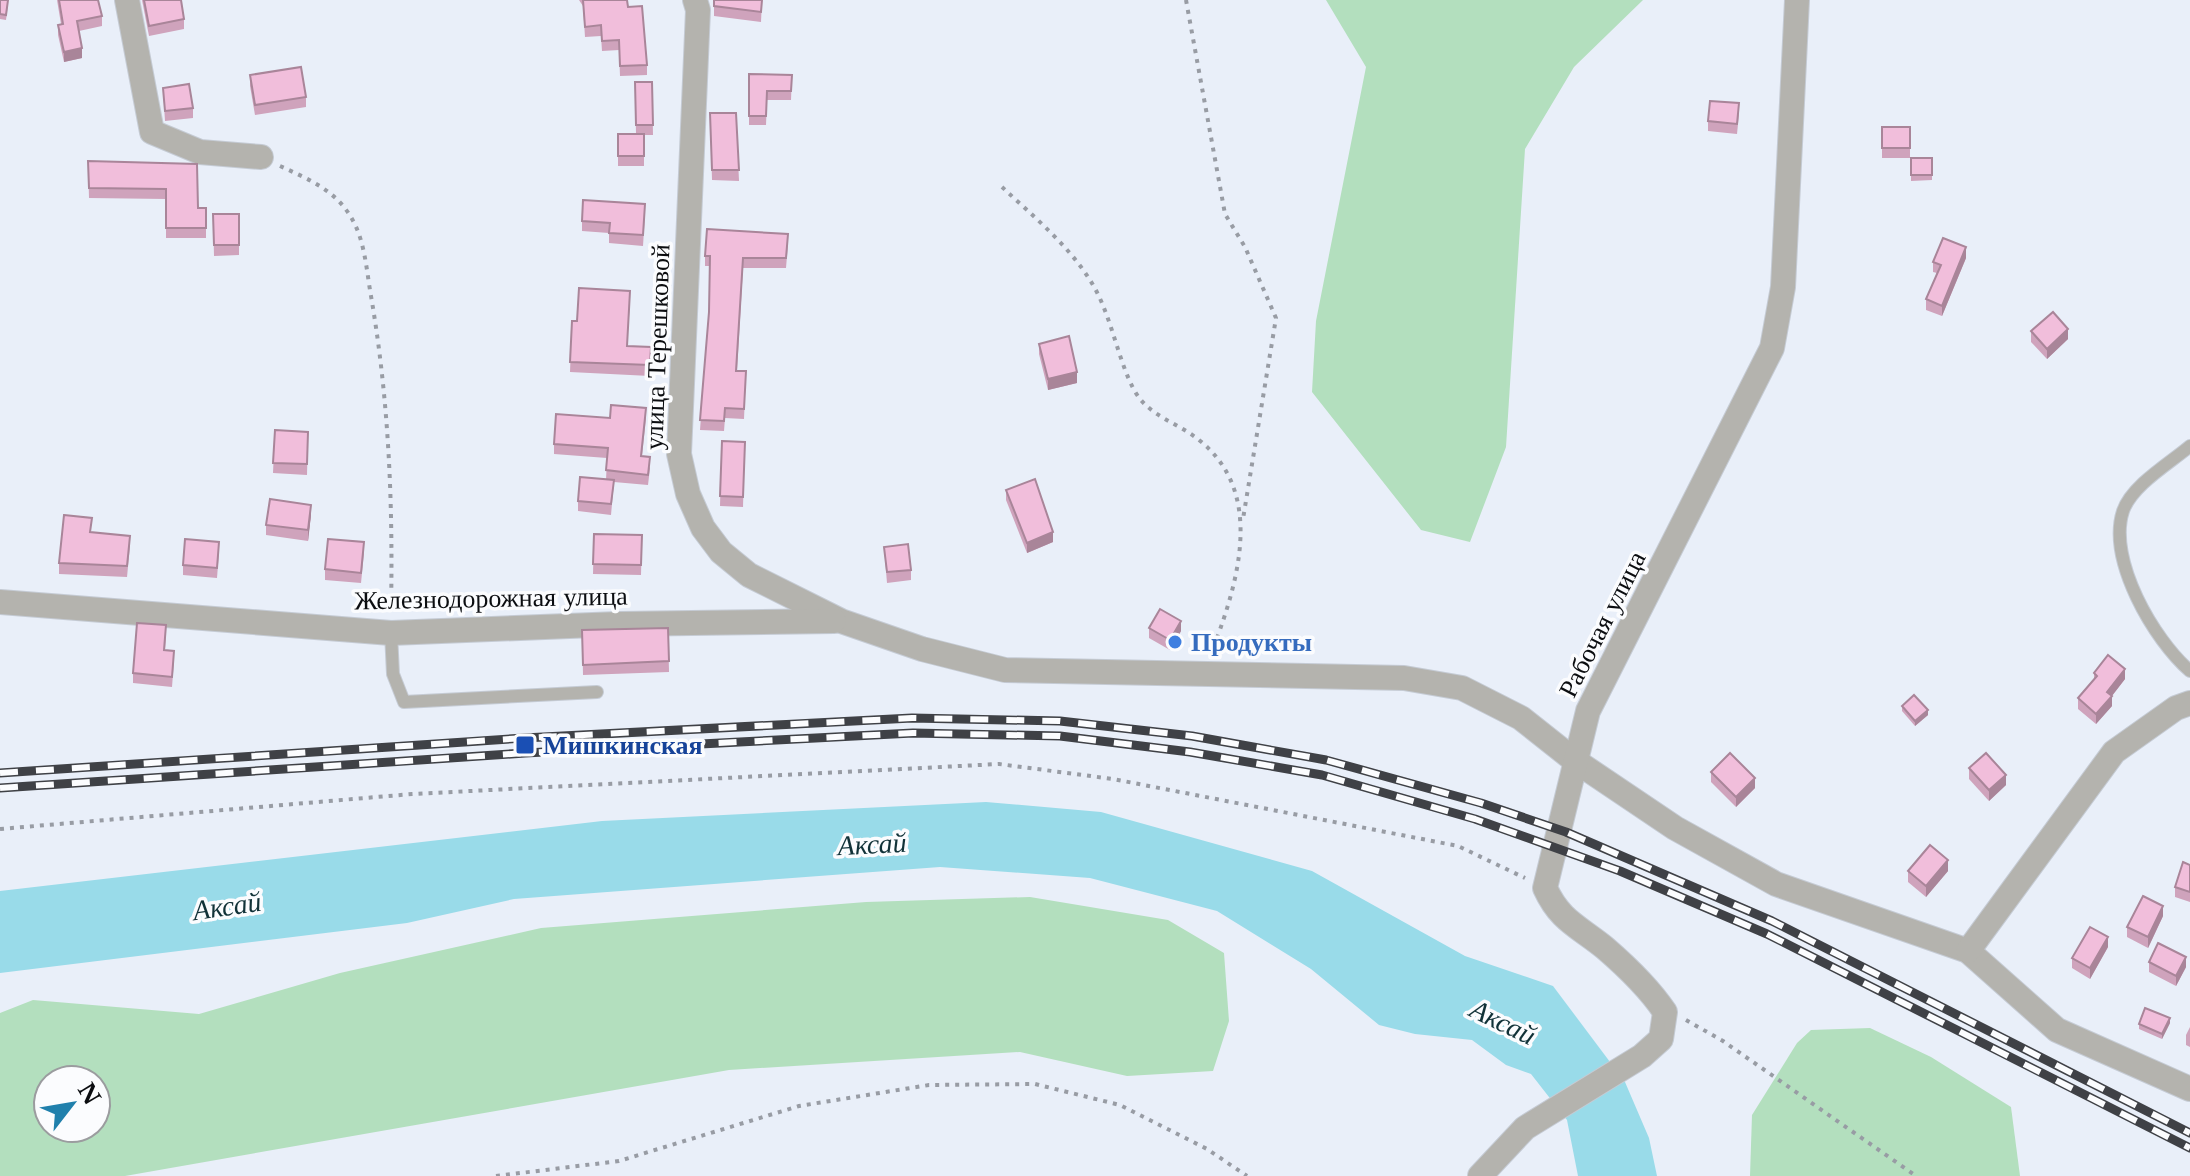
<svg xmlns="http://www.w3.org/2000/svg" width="2190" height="1176" viewBox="0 0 2190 1176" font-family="'Libre Baskerville',serif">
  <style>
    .green { fill: #b3dfbe; fill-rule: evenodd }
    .water { fill: #99dbe9 }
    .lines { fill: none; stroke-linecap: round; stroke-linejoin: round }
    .service-casing { stroke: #c5cbd4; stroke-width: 14 }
    .minor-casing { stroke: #c5cbd4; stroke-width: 26 }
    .path { stroke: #989ca4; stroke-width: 4; stroke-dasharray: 4 6; stroke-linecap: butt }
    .service { stroke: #b4b3ae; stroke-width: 12 }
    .minor { stroke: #b4b3ae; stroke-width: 24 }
    .rail-casing { stroke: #3f4146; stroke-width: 9 }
    .rail { stroke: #fbfcfe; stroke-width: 6; stroke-dasharray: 18; stroke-linecap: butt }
    .wall { fill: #cfa3bc }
    .shaded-wall { fill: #a98599 }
    .building { fill: #f1bedb; stroke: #a98599; stroke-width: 2 }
    .shop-dot { fill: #3f7fe0; stroke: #fbfcfe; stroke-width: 3 }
    .transit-dot { fill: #1a4fb4; stroke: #fbfcfe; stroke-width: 3 }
    .labels { text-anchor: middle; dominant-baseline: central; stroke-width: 7; stroke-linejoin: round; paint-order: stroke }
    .street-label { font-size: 26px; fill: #0b0d10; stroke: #fbfcfe }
    .shop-label { font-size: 26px; font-weight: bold; fill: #366cbe; stroke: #fbfcfe; text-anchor: start }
    .transit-label { font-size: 26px; font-weight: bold; fill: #164399; stroke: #fbfcfe; text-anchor: start }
    .water-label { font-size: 28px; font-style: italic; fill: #113238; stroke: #fbfcfe }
  </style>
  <rect width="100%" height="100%" fill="#e9eff9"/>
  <g class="green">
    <path d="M1326,0H1643L1574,67L1525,149L1506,447L1470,542L1421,530L1312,392L1316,321L1366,67Z"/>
    <path d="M1030,897L1168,920L1224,953L1229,1021L1213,1071L1127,1076L1020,1052L729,1070L125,1176H0V1013L33,1000L199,1014L340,973L541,928L866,902ZM48,1080H96V1128H48Z"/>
    <path d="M1870,1028L1931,1057L2011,1107L2020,1176H1750L1752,1115L1797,1043L1811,1030Z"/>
  </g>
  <path class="water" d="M986,802L1101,812L1312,871L1465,956L1553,986L1625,1082L1649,1138L1657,1176H1578L1567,1120L1531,1074L1506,1065L1472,1040L1415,1034L1379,1025L1311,969L1217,911L1090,878L940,867L514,899L407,923L0,973V891L602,821Z"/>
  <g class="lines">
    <defs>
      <g id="service">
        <path d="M2190,446C2170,463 2132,485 2123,511C2107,560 2154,640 2190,671"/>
        <path d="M391,633L393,674L404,702L597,692"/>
      </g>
      <g id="minor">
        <path d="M127,0L152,132L200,152L261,157"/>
        <path d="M695,0L698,10L679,454L688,494L703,528L721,552L749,575L841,621L922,649L1005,670L1404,678L1462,688L1521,718L1574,760L1675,828L1776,884L1968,951L2057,1030L2190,1089"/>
        <path d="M0,602L391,633L619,624L834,621"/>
        <path d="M1968,951L2114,752L2176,708L2190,703"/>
        <path d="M1480,1176L1525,1128L1642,1056L1661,1039L1665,1012C1649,988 1627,967 1605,948C1578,926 1560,921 1545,888L1588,711L1772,348L1783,287L1797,0"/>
      </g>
    </defs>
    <use href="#service" class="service-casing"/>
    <use href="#minor" class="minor-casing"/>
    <g class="path">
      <path d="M1186,0L1225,214L1245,247L1276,318L1243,519"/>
      <path d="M280,166C306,178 333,189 349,214C365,238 366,268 371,296C389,401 393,504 391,611"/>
      <path d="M1002,187C1032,215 1068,245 1090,280C1111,313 1116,354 1133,388C1147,416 1177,422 1199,440C1267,494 1237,586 1211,654"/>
      <path d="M0,829L412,794L999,764L1113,779L1458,846L1525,878"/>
      <path d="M1686,1020L1723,1041L1916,1176"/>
      <path d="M496,1176L619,1161L799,1106L929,1085L1035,1084L1120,1105L1207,1149L1247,1176"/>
    </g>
    <use href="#service" class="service"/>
    <use href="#minor" class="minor"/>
    <defs>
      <g id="rail">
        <path d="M0,773L524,738L912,718L1060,721L1192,736L1326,760L1481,803L1566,832L1772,921L2190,1133"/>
        <path d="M0,788L525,753L913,733L1060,736L1190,752L1322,775L1475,819L1620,871L1767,934L2190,1148"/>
      </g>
    </defs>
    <use href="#rail" class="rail-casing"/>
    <use href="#rail" class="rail"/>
  </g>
  <g class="wall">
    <path d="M0,0L8,4L6,20L0,19Z"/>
    <path d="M57,0H98L102,16V26L79,31L82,58L64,62L58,35V25L61,24Z"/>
    <path d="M142,0H181L184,19V29L149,36Z"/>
    <path d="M579,0H627L628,7L647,65V75L620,76L619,50L602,51L601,36L585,37L583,6Z"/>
    <path d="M762,0L761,22L714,16V6Z"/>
    <path d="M749,74L792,75L791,100H767L766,125H749Z"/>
    <path d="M250,75L306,97V107L255,115L250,86Z"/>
    <path d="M635,82H652L653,135H644V166H618V134H636Z"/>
    <path d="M163,88L193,108V118L165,121Z"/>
    <path d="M710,113H736L739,181L712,180Z"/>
    <path d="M1739,114L1737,134L1708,131V121Z"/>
    <rect x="1882" y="127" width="28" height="31"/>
    <path d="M1911,158H1932V180L1911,181Z"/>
    <path d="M88,161L197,164L198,208H206V238H166V199L89,198Z"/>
    <path d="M213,214H239V255L214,256Z"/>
    <path d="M645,214L643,246L609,243V233L582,231V221Z"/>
    <path d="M788,244L786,268H743L737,371H746L744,419L725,418L724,431L700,430L709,312L710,266H705V256Z"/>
    <path d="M1966,258L1942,316L1926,310V299L1937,273L1933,272V262Z"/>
    <path d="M630,302L627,346L651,347L650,376L570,372L572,321H577Z"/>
    <path d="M2031,331L2068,339L2047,359L2031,342Z"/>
    <path d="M1039,344L1077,383L1048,390L1039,354Z"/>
    <path d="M610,418H646L642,456L650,468L648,485L614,482L611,515L578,511V501L606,480L607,458L554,454V444Z"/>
    <path d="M275,430L308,432L307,475L273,473Z"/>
    <path d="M722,441L745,442L743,507L720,506Z"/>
    <path d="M1006,490L1053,542L1027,553L1006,500Z"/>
    <path d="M311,515L308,541L266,535V525Z"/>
    <path d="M91,532L130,546L127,577L59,574V563Z"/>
    <path d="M594,534L642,535L641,575L593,574Z"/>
    <path d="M884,547L911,570V580L887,583Z"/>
    <path d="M219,552L217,578L183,575V565Z"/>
    <path d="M364,553L361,583L325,580V569Z"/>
    <path d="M668,628L669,672L583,675L582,630Z"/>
    <path d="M1149,628L1181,631L1170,650L1149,638Z"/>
    <path d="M166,636L165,650L174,661L172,687L133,683V673Z"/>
    <path d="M2094,673L2125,679L2112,696V706L2096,724L2078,709V698L2094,679Z"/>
    <path d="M1902,706L1928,715L1915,726L1902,711Z"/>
    <path d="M1969,768L2006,785L1989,801L1969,779Z"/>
    <path d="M1711,772L1755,788L1736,807L1711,782Z"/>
    <path d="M2190,865V902L2175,897V887Z"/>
    <path d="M1908,871H1948L1926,897L1908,882Z"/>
    <path d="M2163,916L2148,948L2127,937V927Z"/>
    <path d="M2108,947L2090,979L2072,968V958Z"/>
    <path d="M2149,962L2186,967L2176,986L2149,972Z"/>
    <path d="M2170,1023L2162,1039L2139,1029V1024Z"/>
    <path d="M2190,1027V1047L2186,1045V1035Z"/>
  </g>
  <g class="shaded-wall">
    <path d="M82,48V58L64,62V52Z"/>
    <path d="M1966,247V258L1942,316V306Z"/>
    <path d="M2068,329V339L2047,359V349Z"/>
    <path d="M1077,372V383L1048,390V379Z"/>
    <path d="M311,505V515L308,541V530Z"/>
    <path d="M1053,532V542L1027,553V543Z"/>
    <path d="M1181,621V631L1170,650V640Z"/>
    <path d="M2125,669V679L2111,697L2112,696V706L2096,724V714L2107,692Z"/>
    <path d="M1928,710V715L1915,726V721Z"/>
    <path d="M2006,775V785L1989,801V790Z"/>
    <path d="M1755,778V788L1736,807V797Z"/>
    <path d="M1948,860V871L1926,897V886Z"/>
    <path d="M2163,906V916L2148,948V937Z"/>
    <path d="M2108,937V947L2090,979V968Z"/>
    <path d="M2186,957V967L2176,986V976Z"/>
    <path d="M2170,1018V1023L2162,1039V1034Z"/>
  </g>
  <g class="building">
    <path d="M0,0H8L6,15L0,14Z"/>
    <path d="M59,0H98L102,16L77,21L82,48L64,52L58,25L63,24Z"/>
    <path d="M144,0H181L184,19L149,26Z"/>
    <path d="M583,0H627L628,7L642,6L647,65L620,66L619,40L602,41L601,25L585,27Z"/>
    <path d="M714,0H762L761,12L714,6Z"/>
    <path d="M301,67L306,97L255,105L250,75Z"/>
    <path d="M749,74L792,75L791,91H767L766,116H749Z"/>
    <path d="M635,82H652L653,125H636Z"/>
    <path d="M189,84L193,108L165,111L163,88Z"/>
    <path d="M1710,101L1739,103L1737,124L1708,121Z"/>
    <path d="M710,113H736L739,170H712Z"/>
    <rect x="1882" y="127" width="28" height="21"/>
    <rect x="618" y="134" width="26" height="22"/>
    <rect x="1911" y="158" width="21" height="17"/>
    <path d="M88,161L197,164L198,208H206V228H166V189L89,188Z"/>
    <path d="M583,200L645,204L643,235L609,233L610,223L582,221Z"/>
    <path d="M213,214H239V245H214Z"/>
    <path d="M707,229L788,234L786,258H743L736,371H746L744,409L725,408L724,421L700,420L709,312L710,256H705Z"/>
    <path d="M1943,238L1966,247L1942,306L1926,299L1941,265L1933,262Z"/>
    <path d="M579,288L630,291L627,346L651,347L650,365L570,362L572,321H577Z"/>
    <path d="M2053,312L2068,329L2047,349L2031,331Z"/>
    <path d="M1069,336L1077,372L1048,379L1039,344Z"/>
    <path d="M611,405L646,408L641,456L650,457L648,475L606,470L608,448L554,444L556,414L610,418Z"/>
    <path d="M275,430L308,432L307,464L273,463Z"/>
    <path d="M722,441L745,442L743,497L720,496Z"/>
    <path d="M580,477L614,480L611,504L578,501Z"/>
    <path d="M1035,479L1053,532L1027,543L1006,490Z"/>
    <path d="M270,499L311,505L308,530L266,525Z"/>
    <path d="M64,515L92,518L90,532L130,536L127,566L59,563Z"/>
    <path d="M594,534L642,535L641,565L593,564Z"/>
    <path d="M185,539L219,542L217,568L183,565Z"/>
    <path d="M328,539L364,542L361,573L325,569Z"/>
    <path d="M908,544L911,570L887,572L884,547Z"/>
    <path d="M1160,609L1181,621L1170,640L1149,628Z"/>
    <path d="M137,623L166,625L164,650L174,651L172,677L133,673Z"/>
    <path d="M668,628L669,661L583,665L582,630Z"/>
    <path d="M2108,655L2125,669L2107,692L2112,696L2096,714L2078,698L2097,676L2094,673Z"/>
    <path d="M1914,695L1928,710L1915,721L1902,706Z"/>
    <path d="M1730,753L1755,778L1736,797L1711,772Z"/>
    <path d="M1986,753L2006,775L1989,790L1969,768Z"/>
    <path d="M1930,845L1948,860L1926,886L1908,871Z"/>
    <path d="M2183,862L2190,865V892L2175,887Z"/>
    <path d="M2143,896L2163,906L2148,937L2127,927Z"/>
    <path d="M2090,927L2108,937L2090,968L2072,958Z"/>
    <path d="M2158,943L2186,957L2176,976L2149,962Z"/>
    <path d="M2145,1008L2170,1018L2162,1034L2139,1024Z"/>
  </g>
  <circle class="shop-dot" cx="1175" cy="642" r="8"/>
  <rect class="transit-dot" x="515" y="735" width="20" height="20" rx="4"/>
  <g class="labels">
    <g class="street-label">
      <text transform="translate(657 347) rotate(-88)">улица Терешковой</text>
      <text transform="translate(491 598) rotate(-1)">Железнодорожная улица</text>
      <text transform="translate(1602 624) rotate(-63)">Рабочая улица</text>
    </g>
    <g class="shop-label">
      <text x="1191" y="642">Продукты</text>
    </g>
    <g class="transit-label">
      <text x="543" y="745">Мишкинская</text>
    </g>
    <g class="water-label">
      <text transform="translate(872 844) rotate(-3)">Аксай</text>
      <text transform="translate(227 906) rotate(-8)">Аксай</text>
      <text transform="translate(1503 1022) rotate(26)">Аксай</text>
    </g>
  </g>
  <g transform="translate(72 1104) rotate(59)"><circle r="38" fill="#fbfcfe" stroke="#9b9c9f" stroke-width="2"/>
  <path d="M0-6L14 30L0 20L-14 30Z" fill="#2080ac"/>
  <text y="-12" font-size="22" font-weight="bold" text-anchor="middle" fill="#0b0d10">N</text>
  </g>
</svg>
